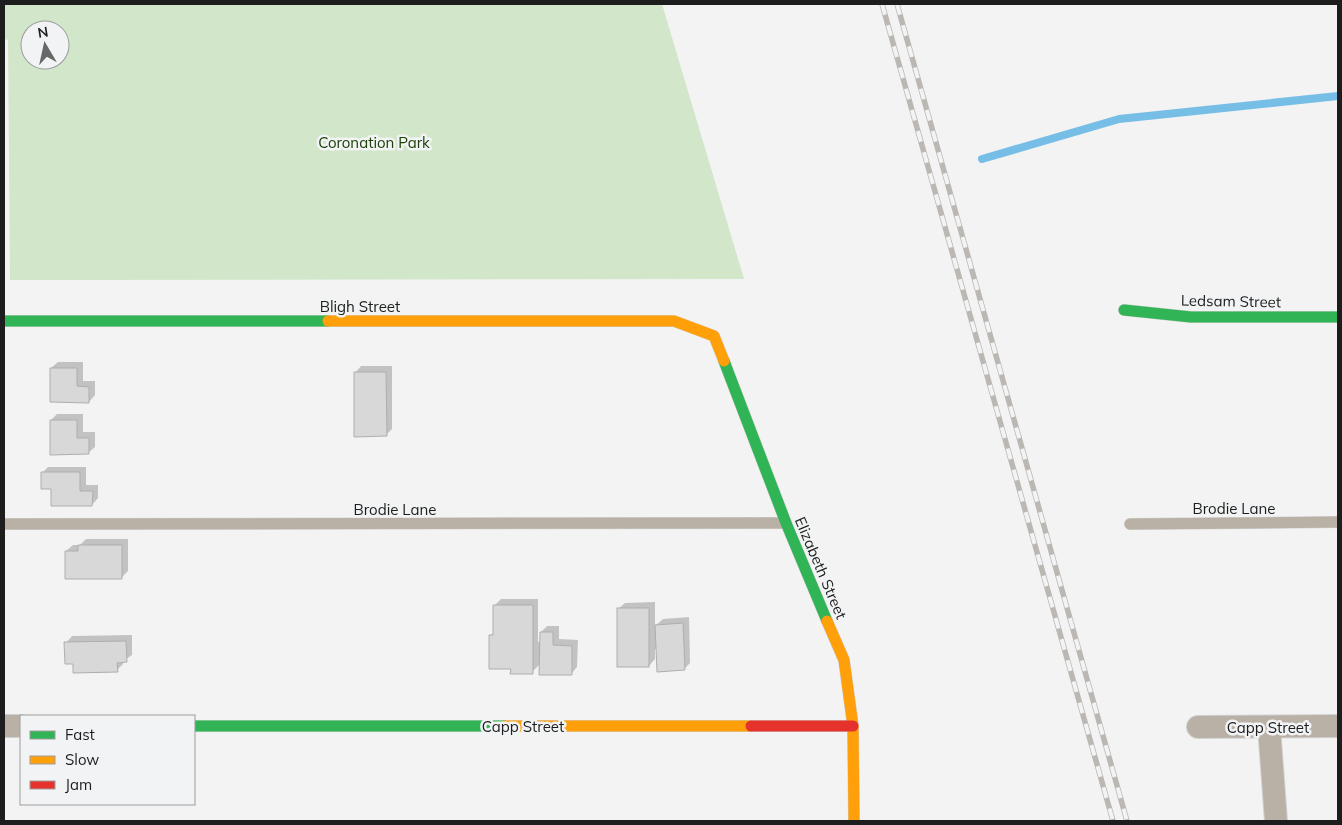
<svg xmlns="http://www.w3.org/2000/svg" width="1342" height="825" viewBox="0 0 1342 825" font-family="Mulish,sans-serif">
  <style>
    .green { fill: #d2e6ca; fill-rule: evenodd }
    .shadow { fill: #0003 }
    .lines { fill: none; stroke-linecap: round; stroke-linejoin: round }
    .stream { stroke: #77bee6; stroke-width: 8 }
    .building { fill: #d8d8d8; stroke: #aeaeae }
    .lane-casing { stroke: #d1d1d1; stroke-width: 12 }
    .street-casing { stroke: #d1d1d1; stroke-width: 24 }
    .fast-casing { stroke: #d1d1d1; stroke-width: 12 }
    .slow-casing { stroke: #d1d1d1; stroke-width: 12 }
    .jam-casing { stroke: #d1d1d1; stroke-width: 12 }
    .lane { stroke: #b9b0a6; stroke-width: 11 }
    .street { stroke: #b9b0a6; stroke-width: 22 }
    .fast { stroke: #30b455; stroke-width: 11 }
    .slow { stroke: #ff9f0a; stroke-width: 11 }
    .jam { stroke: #e5322d; stroke-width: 11 }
    .rail-casing { stroke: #bbb7b3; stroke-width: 5.5 }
    .rail { stroke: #f2f3f4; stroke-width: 4; stroke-dasharray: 11; stroke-linecap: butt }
    .labels { text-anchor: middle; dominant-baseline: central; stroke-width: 5; stroke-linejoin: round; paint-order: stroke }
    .park-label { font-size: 15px; fill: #1c4007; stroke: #f2f3f4 }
    .street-label { font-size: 15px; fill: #1d1d1d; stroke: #f2f3f4 }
  </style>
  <rect width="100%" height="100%" fill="#f3f3f3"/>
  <path class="green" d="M4,4H662L744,279L10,280L8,40L4,39ZM30,30H60V60H30Z"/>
  <g class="shadow">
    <path d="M58,362H83V381H95V395L89,402L51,368Z"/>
    <path d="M361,366H392V429L386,435L355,373Z"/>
    <path d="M57,414H83V432H95V447L88,453L51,420Z"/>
    <path d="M48,467H86V485H98V498L92,505L52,487L42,473Z"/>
    <path d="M86,539H128V571L121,578L66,551L73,545H80Z"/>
    <path d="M501,599H538V642H541V632L547,626H559V639L578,640L577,667L571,674L540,664L532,672L512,668L491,635L494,632V606Z"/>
    <path d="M655,602V626L663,619L689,617L690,663L684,669L657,649H655V659L649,666L618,609L625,603Z"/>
    <path d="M132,635V655L123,661V664L117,670L74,662L66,643L72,636Z"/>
  </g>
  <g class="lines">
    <path class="stream" d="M982,159L1119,119L1338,96"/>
  </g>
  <g class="building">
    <path d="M50,368H77V386L89,387V403L50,402Z"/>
    <path d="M354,372H386L387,436L354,437Z"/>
    <path d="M50,420H77V438H89V454L50,455Z"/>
    <path d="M41,472H80V491H93L92,506H51V489H41Z"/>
    <path d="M78,545H122V579H65V551H78Z"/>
    <path d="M493,605H533V674H510L511,669H489V635H493Z"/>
    <rect x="617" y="608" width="32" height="59"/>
    <path d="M683,623L685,670L657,672L655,625Z"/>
    <path d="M540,632H553V645L572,646V675H539Z"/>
    <path d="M126,641L127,662L117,663L118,672L73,673V664H65L64,642Z"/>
  </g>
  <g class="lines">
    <defs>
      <g id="lane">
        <path d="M4,524L786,523"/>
        <path d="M1130,524L1338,522"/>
      </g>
      <g id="street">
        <path d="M4,726H21"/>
        <path d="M1198,727L1338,726"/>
        <path d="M1269,727L1276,821"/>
      </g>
      <g id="fast">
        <path d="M1124,310L1191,317H1338"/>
        <path d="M4,321H328"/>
        <path d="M724,361L786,523L827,621"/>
        <path d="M194,726H505"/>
      </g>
      <g id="slow">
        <path d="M328,321H674L714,336L724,361"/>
        <path d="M827,621L844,660L853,726L854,821"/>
        <path d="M505,726H751"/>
      </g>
      <path id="jam" d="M751,726H853"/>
    </defs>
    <use href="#lane" class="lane-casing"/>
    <use href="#street" class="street-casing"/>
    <use href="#fast" class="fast-casing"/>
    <use href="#slow" class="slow-casing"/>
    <use href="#jam" class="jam-casing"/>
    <use href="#lane" class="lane"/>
    <use href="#street" class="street"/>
    <use href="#fast" class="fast"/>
    <use href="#slow" class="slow"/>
    <use href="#jam" class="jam"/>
    <defs>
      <g id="rail">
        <path d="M882,4L1113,821"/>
        <path d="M897,4L1127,821"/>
      </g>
    </defs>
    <use href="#rail" class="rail-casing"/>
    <use href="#rail" class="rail"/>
  </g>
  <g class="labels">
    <g class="park-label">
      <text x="374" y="142">Coronation Park</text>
    </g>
    <g class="street-label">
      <text transform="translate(1231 301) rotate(1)">Ledsam Street</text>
      <text x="360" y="306">Bligh Street</text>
      <text x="1234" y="508">Brodie Lane</text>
      <text x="395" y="509">Brodie Lane</text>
      <text transform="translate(821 568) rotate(67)">Elizabeth Street</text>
      <text x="523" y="726">Capp Street</text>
      <text x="1268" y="727">Capp Street</text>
    </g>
  </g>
  <rect width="1342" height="825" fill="none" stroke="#1d1d1d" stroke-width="10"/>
  <rect x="20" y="715" width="175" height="90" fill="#f2f3f4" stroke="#9d9d9e"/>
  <rect x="30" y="731" width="25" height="8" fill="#30b455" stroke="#9d9d9e"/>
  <text x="65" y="740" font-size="15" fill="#1d1d1d">Fast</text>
  <rect x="30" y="756" width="25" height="8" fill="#ff9f0a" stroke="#9d9d9e"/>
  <text x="65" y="765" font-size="15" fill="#1d1d1d">Slow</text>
  <rect x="30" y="781" width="25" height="8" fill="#e5322d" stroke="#9d9d9e"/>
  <text x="65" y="790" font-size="15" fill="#1d1d1d">Jam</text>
  <g transform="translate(45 45) rotate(351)"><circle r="24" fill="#f2f3f4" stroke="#9d9d9e"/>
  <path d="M0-4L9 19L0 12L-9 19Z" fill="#686868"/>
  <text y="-8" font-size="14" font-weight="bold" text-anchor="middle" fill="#1d1d1d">N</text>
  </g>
</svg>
